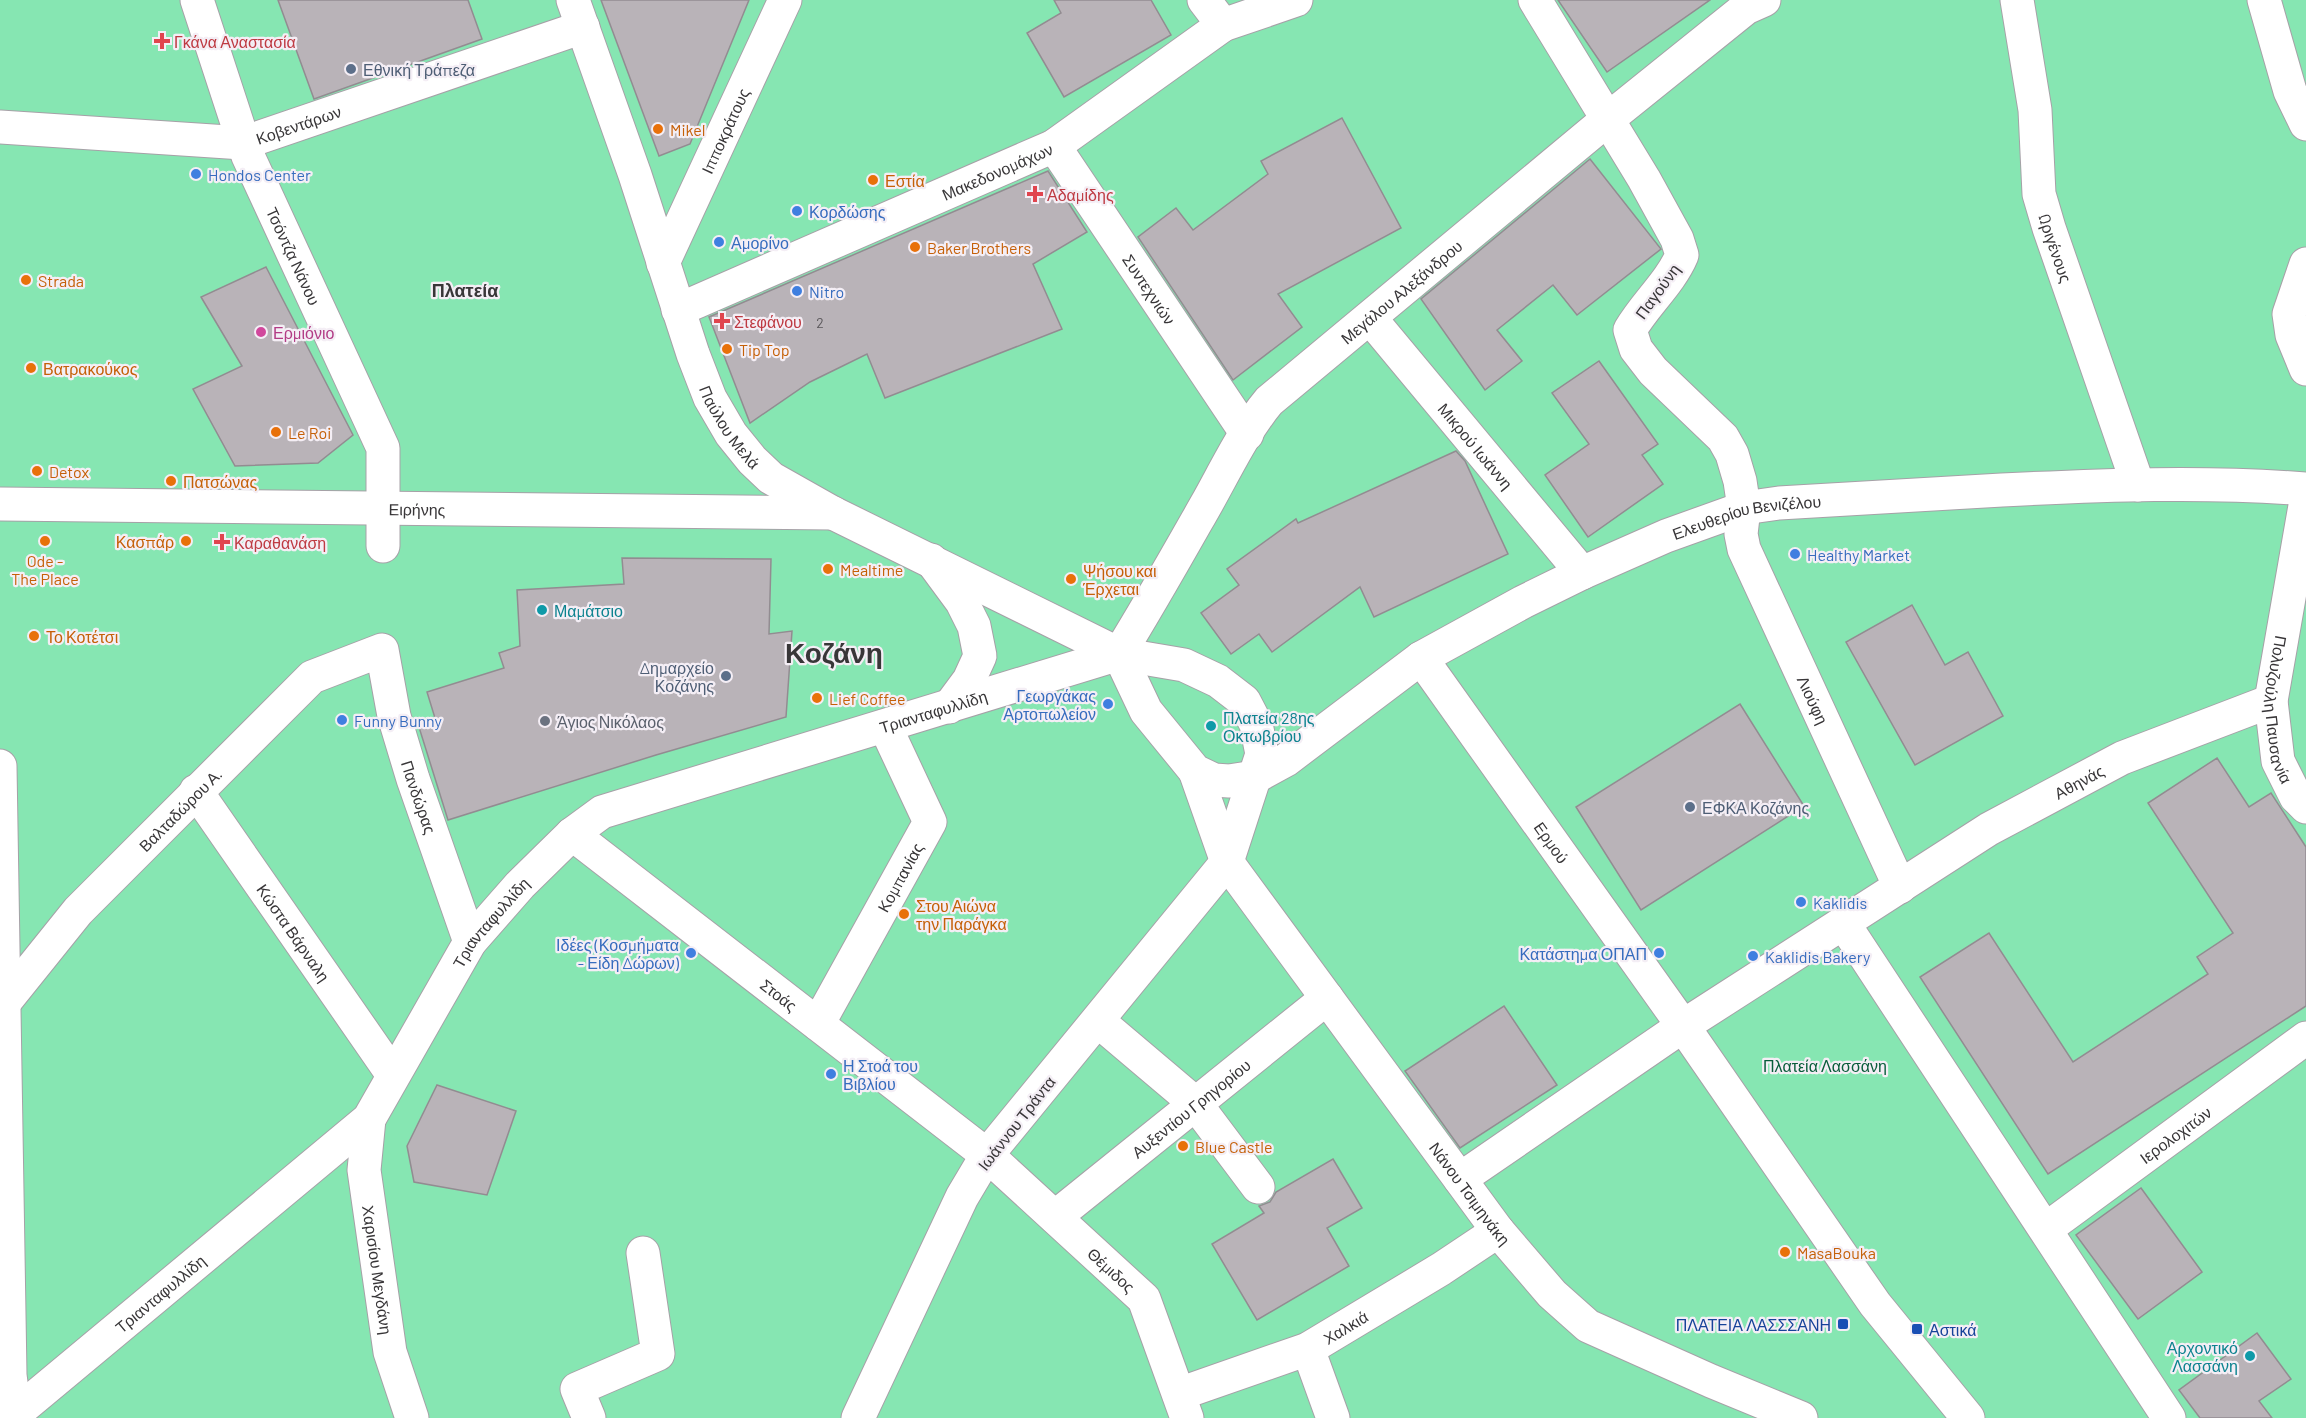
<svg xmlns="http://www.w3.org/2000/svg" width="2306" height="1418" viewBox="0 0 2306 1418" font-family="Barlow,sans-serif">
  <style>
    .green { fill: #86e6b2 }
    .building { fill: #b9b3b8; stroke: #928c91; stroke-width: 1.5 }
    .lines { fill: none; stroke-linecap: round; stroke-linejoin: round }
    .minor-casing { stroke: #a6a1a7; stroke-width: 35 }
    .major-casing { stroke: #a6a1a7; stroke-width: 35 }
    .minor { stroke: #fff; stroke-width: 33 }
    .major { stroke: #fff; stroke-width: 33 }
    .health-dot { fill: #e0444e; stroke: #f4eef5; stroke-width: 2 }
    .service-dot { fill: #5c6f8a; stroke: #f4eef5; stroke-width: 2 }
    .food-dot { fill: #e8710a; stroke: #f4eef5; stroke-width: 2 }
    .shop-dot { fill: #3f7fe0; stroke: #f4eef5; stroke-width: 2 }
    .hotel-dot { fill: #d1479c; stroke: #f4eef5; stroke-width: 2 }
    .culture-dot { fill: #0f9aa8; stroke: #f4eef5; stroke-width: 2 }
    .worship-dot { fill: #6b7280; stroke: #f4eef5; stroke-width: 2 }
    .transit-dot { fill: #1a4fb4; stroke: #f4eef5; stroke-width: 2 }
    .labels { text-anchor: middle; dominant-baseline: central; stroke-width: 4.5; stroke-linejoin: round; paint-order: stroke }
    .number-label { font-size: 14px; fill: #585558 }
    .health-label { font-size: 16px; fill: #be3a42; stroke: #f4eef5; text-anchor: start }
    .service-label { font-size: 16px; fill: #4e5e75; stroke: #f4eef5; text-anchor: start }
    .street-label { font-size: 16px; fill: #383638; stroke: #f4eef5 }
    .food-label { font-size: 16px; fill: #c56008; stroke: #f4eef5; text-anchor: start }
    .shop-label { font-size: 16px; fill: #366cbe; stroke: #f4eef5; text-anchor: start }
    .hotel-label { font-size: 16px; fill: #b23c85; stroke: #f4eef5; text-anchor: start }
    .culture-label { font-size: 16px; fill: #0d838f; stroke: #f4eef5; text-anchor: start }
    .worship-label { font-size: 16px; fill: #5b616d; stroke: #f4eef5; text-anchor: start }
    .park-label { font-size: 16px; fill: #085d3a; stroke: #f4eef5 }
    .transit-label { font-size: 16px; fill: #164399; stroke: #f4eef5; text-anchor: end }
    .neighbourhood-label { font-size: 18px; font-weight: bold; fill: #383638; stroke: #f4eef5 }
    .town-label { font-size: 28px; font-weight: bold; fill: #383638; stroke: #f4eef5 }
  </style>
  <rect width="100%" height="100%" fill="#e6e1e7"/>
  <rect class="green" x="0" y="0" width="2306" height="1418"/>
  <g class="building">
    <path d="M278,0H468L482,39L314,99Z"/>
    <path d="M601,0H749L690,144L659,156Z"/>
    <path d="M1054,0H1151L1171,35L1064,97L1027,33L1061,13Z"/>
    <path d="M1558,0H1710L1607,72Z"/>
    <path d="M1342,118L1401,228L1278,294L1302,327L1233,380L1138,237L1176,208L1193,230L1268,174L1261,161Z"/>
    <path d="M1590,159L1661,249L1577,315L1553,285L1497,330L1522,361L1485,390L1421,299Z"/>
    <path d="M1048,171L1087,232L1033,264L1062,329L885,398L867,354L810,382L750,423L709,317Z"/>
    <path d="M266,267L353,435L318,463L235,466L193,389L242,366L201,297Z"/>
    <path d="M1599,361L1658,444L1642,455L1663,484L1588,537L1545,475L1589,444L1552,393Z"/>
    <path d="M1456,451L1465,461L1508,554L1374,617L1360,587L1272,652L1259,634L1231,654L1201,613L1239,585L1227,569L1296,519L1298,523Z"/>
    <path d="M622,558L771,559L769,634L792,631L786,717L656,755L448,820L418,724L435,718L427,692L504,668L499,653L520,646L517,590L624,584Z"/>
    <path d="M1912,605L1945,665L1968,652L2003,716L1915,765L1846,642Z"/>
    <path d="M1740,704L1804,806L1641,910L1576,807Z"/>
    <path d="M2217,758L2249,807L2271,793L2306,847V1006L2048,1174L1920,977L1989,933L2073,1062L2208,974L2197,957L2233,933L2148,803Z"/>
    <path d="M1504,1006L1557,1085L1460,1148L1405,1071Z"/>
    <path d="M437,1085L516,1111L487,1195L414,1182L407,1146Z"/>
    <path d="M1333,1159L1362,1208L1327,1228L1349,1266L1257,1320L1212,1244L1264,1213L1259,1206L1270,1202L1276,1192Z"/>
    <path d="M2141,1188L2202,1272L2138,1319L2076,1235Z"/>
    <path d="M2257,1333L2291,1379L2259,1401L2272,1418H2200L2179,1390Z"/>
  </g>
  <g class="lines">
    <defs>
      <g id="minor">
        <path id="s1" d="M197,0L248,156L383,448V546"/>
        <path d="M1204,0L1223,25"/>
        <path id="s2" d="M1535,0L1644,179L1677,239L1682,255C1670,283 1646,303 1630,330L1636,349L1653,371L1723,438L1732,454L1740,481L1744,508L1741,534L1744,549L1900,887"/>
        <path id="s3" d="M2017,0L2035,110L2039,194L2049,228L2138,485"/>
        <path d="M2264,0L2290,91L2306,124"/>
        <path id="s4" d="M0,127L243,143L583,27"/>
        <path id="s5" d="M1054,146L1247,434"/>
        <path id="s6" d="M663,263L785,0"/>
        <path d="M2306,264L2289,314L2292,335L2306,369"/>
        <path id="s7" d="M678,310L1054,146L1223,25L1296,0"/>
        <path id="s8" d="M1370,318L1582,573"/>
        <path id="s9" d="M2306,500L2271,701L2278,761L2296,797L2306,807"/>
        <path id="s10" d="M0,504L833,513"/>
        <path d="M931,560L962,602L974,626L980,656L969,680L949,707"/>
        <path id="s11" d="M1421,658L1683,1026L1875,1304L1968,1418"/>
        <path d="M0,766L10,1375L15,1414"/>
        <path id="s12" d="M196,791L393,1075"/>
        <path id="s13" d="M572,834L987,1155L1144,1299L1187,1418"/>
        <path id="s14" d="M1227,862L1498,1231L1552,1294L1588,1326L1711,1381L1801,1418"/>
        <path d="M1844,924L2169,1418"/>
        <path id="s15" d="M4,1003L78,911L312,677L382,650L394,716L413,779L470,942"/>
        <path d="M1098,1021L1195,1103L1258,1187"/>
        <path id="s16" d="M818,1024L930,822L885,726"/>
        <path id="s17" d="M369,1119L364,1170L390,1352L412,1418"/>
        <path id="s18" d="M1460,1179L1683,1026L1989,829L2122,758L2271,701"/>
        <path id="s19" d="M1055,1217L1327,998"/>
        <path id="s20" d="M2046,1229L2306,1038"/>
        <path d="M1308,1349L1333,1418"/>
        <path id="s21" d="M1179,1394L1308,1349L1441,1269L1498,1231"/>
        <path id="s22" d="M10,1418L369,1119L470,942L520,885L572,834L602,812L1119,654"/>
        <path d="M589,1418L577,1389L658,1354L643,1253"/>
      </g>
      <g id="major">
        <path id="s23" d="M573,0L635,175L693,354L710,398L731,434L752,460L771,478L833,513L1119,654L1184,665L1218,681L1244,701L1256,724L1262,754L1227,862L987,1155L962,1197L858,1418"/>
        <path id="s24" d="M1119,654L1146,711L1195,771L1214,780L1229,781L1255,777L1286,760L1421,658L1523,602L1582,573L1666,536L1744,508L1779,503C1854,498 1928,494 2002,490C2103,485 2205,481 2306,489"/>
        <path id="s25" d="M1119,654C1150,604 1178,554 1207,503C1226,469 1244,431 1269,401L1608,119L1746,8L1764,0"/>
        <path d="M1195,771L1227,862"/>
      </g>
    </defs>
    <use href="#minor" class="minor-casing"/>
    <use href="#major" class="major-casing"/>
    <use href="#minor" class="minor"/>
    <use href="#major" class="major"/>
  </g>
  <g class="health-dot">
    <path d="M159 32h6v6h6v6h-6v6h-6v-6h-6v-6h6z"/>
    <path d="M1032 185h6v6h6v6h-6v6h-6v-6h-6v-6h6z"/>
    <path d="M719 312h6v6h6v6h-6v6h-6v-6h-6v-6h6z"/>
    <path d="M219 533h6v6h6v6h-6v6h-6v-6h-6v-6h6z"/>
  </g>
  <g class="service-dot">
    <circle cx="351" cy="69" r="6"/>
    <circle cx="726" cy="676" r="6"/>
    <circle cx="1690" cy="807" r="6"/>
  </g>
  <g class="food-dot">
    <circle cx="658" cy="129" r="6"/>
    <circle cx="873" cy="180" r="6"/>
    <circle cx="915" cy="247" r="6"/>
    <circle cx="26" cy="280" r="6"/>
    <circle cx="727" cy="349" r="6"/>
    <circle cx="31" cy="368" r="6"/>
    <circle cx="276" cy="432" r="6"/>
    <circle cx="37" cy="471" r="6"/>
    <circle cx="171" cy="481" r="6"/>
    <circle cx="45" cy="541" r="6"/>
    <circle cx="186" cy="541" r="6"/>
    <circle cx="828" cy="569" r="6"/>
    <circle cx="1071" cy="579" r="6"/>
    <circle cx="34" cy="636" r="6"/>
    <circle cx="817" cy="698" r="6"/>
    <circle cx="904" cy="914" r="6"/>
    <circle cx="1183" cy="1146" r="6"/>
    <circle cx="1785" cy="1252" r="6"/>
  </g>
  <g class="shop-dot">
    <circle cx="196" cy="174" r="6"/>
    <circle cx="797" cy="211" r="6"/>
    <circle cx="719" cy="242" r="6"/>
    <circle cx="797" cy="291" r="6"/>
    <circle cx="1795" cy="554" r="6"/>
    <circle cx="1108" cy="704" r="6"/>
    <circle cx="342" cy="720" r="6"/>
    <circle cx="1801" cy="902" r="6"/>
    <circle cx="691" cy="953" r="6"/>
    <circle cx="1659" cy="953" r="6"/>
    <circle cx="1753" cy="956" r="6"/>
    <circle cx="831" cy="1074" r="6"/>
  </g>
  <circle class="hotel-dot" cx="261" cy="332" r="6"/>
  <g class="culture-dot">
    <circle cx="542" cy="610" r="6"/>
    <circle cx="1211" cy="726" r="6"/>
    <circle cx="2250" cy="1356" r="6"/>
  </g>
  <circle class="worship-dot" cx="545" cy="721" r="6"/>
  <g class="transit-dot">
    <rect x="1837" y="1318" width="12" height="12" rx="3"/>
    <rect x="1911" y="1323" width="12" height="12" rx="3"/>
  </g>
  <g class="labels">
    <g class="number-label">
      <text x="820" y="322">2</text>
    </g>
    <g class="health-label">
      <text x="174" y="41">Γκάνα Αναστασία</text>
      <text x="1047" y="194">Αδαμίδης</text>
      <text x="734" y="321">Στεφάνου</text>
      <text x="234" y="542">Καραθανάση</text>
    </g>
    <g class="service-label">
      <text x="363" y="69">Εθνική Τράπεζα</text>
      <text x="714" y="667" text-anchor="end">Δημαρχείο<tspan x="714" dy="18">Κοζάνης</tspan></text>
      <text x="1702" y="807">ΕΦΚΑ Κοζάνης</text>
    </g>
    <g class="street-label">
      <text stroke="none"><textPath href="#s4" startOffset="302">Κοβεντάρων</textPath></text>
      <text stroke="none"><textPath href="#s6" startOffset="146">Ιπποκράτους</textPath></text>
      <text stroke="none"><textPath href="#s7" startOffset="348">Μακεδονομάχων</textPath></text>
      <text stroke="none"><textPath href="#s3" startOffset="252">Ωριγένους</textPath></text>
      <text stroke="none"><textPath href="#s1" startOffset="274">Τσόντζα Νάνου</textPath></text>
      <text stroke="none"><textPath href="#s5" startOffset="172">Συντεχνιών</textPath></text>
      <text stroke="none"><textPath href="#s25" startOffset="466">Μεγάλου Αλεξάνδρου</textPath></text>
      <text transform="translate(1657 291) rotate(-54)">Παγούνη</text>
      <text stroke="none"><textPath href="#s23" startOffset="456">Παύλου Μελά</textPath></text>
      <text stroke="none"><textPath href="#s8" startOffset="166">Μικρού Ιωάννη</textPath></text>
      <text stroke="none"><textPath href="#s10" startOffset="417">Ειρήνης</textPath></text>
      <text stroke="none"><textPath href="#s24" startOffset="765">Ελευθερίου Βενιζέλου</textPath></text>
      <text stroke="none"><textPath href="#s2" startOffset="812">Λιούφη</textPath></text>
      <text stroke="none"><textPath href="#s9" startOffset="213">Πολυζούλη Παυσανία</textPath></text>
      <text stroke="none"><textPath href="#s22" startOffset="1203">Τριανταφυλλίδη</textPath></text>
      <text stroke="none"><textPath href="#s18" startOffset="736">Αθηνάς</textPath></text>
      <text stroke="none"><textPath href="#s15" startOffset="676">Πανδώρας</textPath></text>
      <text stroke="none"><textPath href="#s15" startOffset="262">Βαλταδώρου Α.</textPath></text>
      <text stroke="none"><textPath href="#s11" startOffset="226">Ερμού</textPath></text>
      <text stroke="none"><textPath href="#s16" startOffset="168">Κομπανίας</textPath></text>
      <text stroke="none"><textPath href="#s22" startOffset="699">Τριανταφυλλίδη</textPath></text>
      <text stroke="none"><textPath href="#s12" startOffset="172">Κώστα Βάρναλη</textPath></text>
      <text stroke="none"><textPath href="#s13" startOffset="262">Στοάς</textPath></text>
      <text stroke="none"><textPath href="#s19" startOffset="174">Αυξεντίου Γρηγορίου</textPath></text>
      <text transform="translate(1016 1123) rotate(-52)">Ιωάννου Τράντα</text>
      <text stroke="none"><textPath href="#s20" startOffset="160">Ιερολοχιτών</textPath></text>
      <text stroke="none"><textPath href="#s14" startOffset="411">Νάνου Τσιμηνάκη</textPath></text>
      <text stroke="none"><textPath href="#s13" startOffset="694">Θέμιδος</textPath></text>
      <text stroke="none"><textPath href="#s17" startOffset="152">Χαρισίου Μεγδάνη</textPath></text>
      <text stroke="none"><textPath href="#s22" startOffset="195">Τριανταφυλλίδη</textPath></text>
      <text stroke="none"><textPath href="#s21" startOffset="180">Χαλκιά</textPath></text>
    </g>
    <g class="food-label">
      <text x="670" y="129">Mikel</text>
      <text x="885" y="180">Εστία</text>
      <text x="927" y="247">Baker Brothers</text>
      <text x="38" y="280">Strada</text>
      <text x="739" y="349">Tip Top</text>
      <text x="43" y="368">Βατρακούκος</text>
      <text x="288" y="432">Le Roi</text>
      <text x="49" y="471">Detox</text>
      <text x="183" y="481">Πατσώνας</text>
      <text x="174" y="541" text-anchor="end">Κασπάρ</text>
      <text x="45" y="560" text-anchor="middle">Ode -<tspan x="45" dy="18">The Place</tspan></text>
      <text x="840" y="569">Mealtime</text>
      <text x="1083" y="570">Ψήσου και<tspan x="1083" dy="18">Έρχεται</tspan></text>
      <text x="46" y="636">Το Κοτέτσι</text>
      <text x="829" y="698">Lief Coffee</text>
      <text x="916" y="905">Στου Αιώνα<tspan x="916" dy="18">την Παράγκα</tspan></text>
      <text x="1195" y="1146">Blue Castle</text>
      <text x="1797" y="1252">MasaBouka</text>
    </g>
    <g class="shop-label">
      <text x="208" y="174">Hondos Center</text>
      <text x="809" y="211">Κορδώσης</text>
      <text x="731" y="242">Αμορίνο</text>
      <text x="809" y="291">Nitro</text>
      <text x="1807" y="554">Healthy Market</text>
      <text x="1096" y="695" text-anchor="end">Γεωργάκας<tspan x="1096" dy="18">Αρτοπωλείον</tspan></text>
      <text x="354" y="720">Funny Bunny</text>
      <text x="1813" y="902">Kaklidis</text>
      <text x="679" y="944" text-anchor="end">Ιδέες (Κοσμήματα<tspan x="679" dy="18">- Είδη Δώρων)</tspan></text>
      <text x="1647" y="953" text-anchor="end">Κατάστημα ΟΠΑΠ</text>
      <text x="1765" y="956">Kaklidis Bakery</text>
      <text x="843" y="1065">Η Στοά του<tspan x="843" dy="18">Βιβλίου</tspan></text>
    </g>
    <g class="hotel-label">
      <text x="273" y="332">Ερμιόνιο</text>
    </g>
    <g class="culture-label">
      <text x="554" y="610">Μαμάτσιο</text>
      <text x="1223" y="717">Πλατεία 28ης<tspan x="1223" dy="18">Οκτωβρίου</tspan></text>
      <text x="2238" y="1347" text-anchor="end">Αρχοντικό<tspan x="2238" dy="18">Λασσάνη</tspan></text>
    </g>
    <g class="worship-label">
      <text x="557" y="721">Άγιος Νικόλαος</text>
    </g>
    <g class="park-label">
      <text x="1825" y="1065">Πλατεία Λασσάνη</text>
    </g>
    <g class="transit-label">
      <text x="1831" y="1324">ΠΛΑΤΕΙΑ ΛΑΣΣΣΑΝΗ</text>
      <text x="1929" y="1329" text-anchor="start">Αστικά</text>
    </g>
    <g class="neighbourhood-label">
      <text x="465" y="290">Πλατεία</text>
    </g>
    <g class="town-label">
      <text x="834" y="652">Κοζάνη</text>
    </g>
  </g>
</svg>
